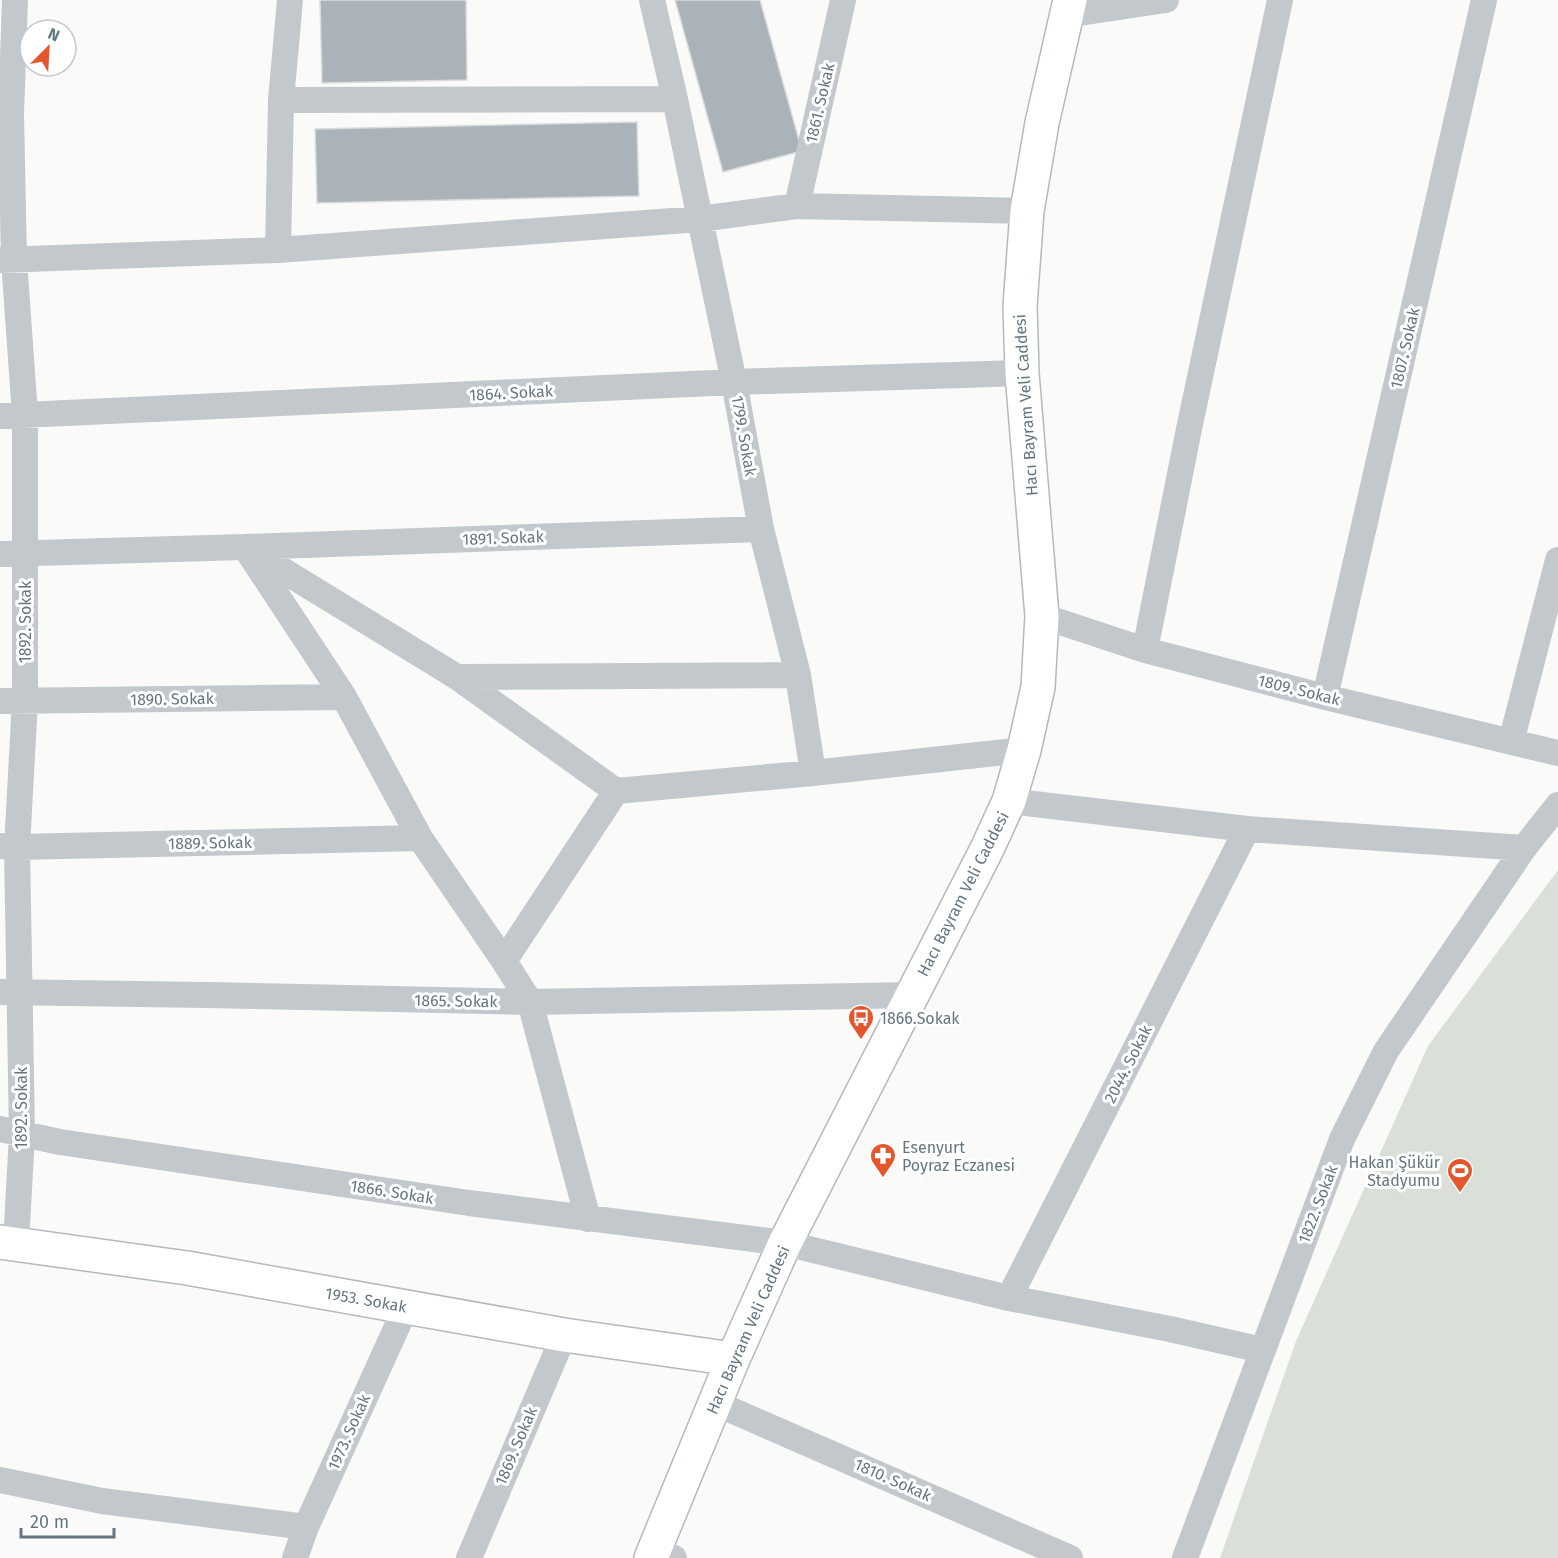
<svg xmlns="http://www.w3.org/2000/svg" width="1558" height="1558" font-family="'Fira Sans',sans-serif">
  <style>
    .green { fill: #dadfd7 }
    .building { fill: #aab3b9; stroke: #dcdcda; stroke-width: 1.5 }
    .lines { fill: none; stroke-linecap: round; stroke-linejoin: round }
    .secondary-casing { stroke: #b3babf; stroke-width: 36 }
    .street { stroke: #c3c8cc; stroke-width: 26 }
    .secondary { stroke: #fff; stroke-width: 33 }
    .labels { text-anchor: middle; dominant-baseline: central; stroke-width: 6; stroke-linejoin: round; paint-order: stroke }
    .street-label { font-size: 16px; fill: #657683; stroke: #fff }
    .poi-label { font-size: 16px; fill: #657683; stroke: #fff; text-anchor: start }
  </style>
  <rect width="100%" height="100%" fill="#fafaf8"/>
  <!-- green -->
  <path class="green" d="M1558,870V1558H1220L1296,1341L1428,1046Z"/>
  <!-- building -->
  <path class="building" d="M320,0H466L467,80L322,83Z
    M675,0H760L802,151L723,172Z
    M637,122L639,196L317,203L315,129Z"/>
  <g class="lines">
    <defs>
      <path id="secondary" d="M0,1242L187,1268L564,1335L733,1359
        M651,1558L733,1359L785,1243L987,849L1009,801L1024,750L1038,687L1042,616L1022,373L1020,306L1027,211L1042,123L1070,0"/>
    </defs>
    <!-- secondary casing -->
    <use href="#secondary" class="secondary-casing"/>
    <!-- street -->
    <path class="street" d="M15,0L11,114L14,260L25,415V701L17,847L22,1134L16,1244
      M1066,15L1166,0
      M675,99L734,382L761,529L798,675L813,773
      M281,100L675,99L652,0
      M797,206L843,0
      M278,250L281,100L290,0
      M0,260L278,250L700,219L797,206L1027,211
      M0,416L734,382L1022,373
      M245,547L761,529
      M253,552L457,677L616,791
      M0,554L245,547L344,697L420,838L504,961L530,1002L588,1219
      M1042,616L1145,650L1325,697L1558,753
      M1145,650L1189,429L1280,0
      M457,677L798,675
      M1325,697L1484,0
      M0,701L344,697
      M1511,742L1558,560
      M1009,801L1247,829L1524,848
      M0,846L17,847L420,838
      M504,961L616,791L813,773L1024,750
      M0,992L207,995L530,1002L912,995
      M0,1129L60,1142L469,1203L785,1243L1009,1298L1170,1329L1262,1350
      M1009,1298L1247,829
      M715,1403L1070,1558
      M0,1480L102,1501L306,1527
      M655,1549L674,1558
      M295,1558L306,1527L406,1307
      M469,1558L564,1335
      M1185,1558L1342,1139L1386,1051L1524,848L1558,805"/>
    <!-- secondary -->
    <use href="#secondary" class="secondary"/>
  </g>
  <!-- icons -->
  <defs>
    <symbol id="bus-pin" viewBox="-11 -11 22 30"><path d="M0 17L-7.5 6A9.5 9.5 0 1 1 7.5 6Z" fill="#e4572e" stroke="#fff"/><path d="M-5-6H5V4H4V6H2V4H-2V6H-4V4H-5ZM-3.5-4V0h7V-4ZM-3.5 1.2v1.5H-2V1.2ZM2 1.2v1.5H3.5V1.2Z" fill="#fff"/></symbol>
    <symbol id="pharmacy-pin" viewBox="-11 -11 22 30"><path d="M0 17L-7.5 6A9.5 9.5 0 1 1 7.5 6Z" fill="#e4572e" stroke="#fff"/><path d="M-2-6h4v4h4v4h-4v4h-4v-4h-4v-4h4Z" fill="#fff"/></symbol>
    <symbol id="stadium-pin" viewBox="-11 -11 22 30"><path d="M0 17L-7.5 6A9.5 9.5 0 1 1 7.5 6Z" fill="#e4572e" stroke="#fff"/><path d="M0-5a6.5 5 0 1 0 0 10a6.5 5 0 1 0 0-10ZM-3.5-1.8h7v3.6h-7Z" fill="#fff"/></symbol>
  </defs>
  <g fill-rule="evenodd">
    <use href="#bus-pin" x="846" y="1003" width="30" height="40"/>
    <use href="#pharmacy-pin" x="868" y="1141" width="30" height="40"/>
    <use href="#stadium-pin" x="1445" y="1156" width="30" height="40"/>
  </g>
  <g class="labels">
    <!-- street labels -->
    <g class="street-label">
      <text transform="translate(820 103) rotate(-77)">1861. Sokak</text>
      <text transform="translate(1405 348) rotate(-77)">1807. Sokak</text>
      <text transform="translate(511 393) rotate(-3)">1864. Sokak</text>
      <text transform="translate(1026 405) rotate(-94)">Hacı Bayram Veli Caddesi</text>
      <text transform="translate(744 436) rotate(80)">1799. Sokak</text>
      <text transform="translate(503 538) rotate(-2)">1891. Sokak</text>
      <text transform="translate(25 622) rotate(-90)">1892. Sokak</text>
      <text transform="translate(1299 690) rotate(14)">1809. Sokak</text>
      <text transform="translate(172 699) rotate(-1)">1890. Sokak</text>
      <text transform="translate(210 843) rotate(-1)">1889. Sokak</text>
      <text transform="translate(963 894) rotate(-63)">Hacı Bayram Veli Caddesi</text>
      <text transform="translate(456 1001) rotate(1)">1865. Sokak</text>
      <text transform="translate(1128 1064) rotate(-63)">2044. Sokak</text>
      <text transform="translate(21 1108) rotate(-90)">1892. Sokak</text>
      <text transform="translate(392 1192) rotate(9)">1866. Sokak</text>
      <text transform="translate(1318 1204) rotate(-69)">1822. Sokak</text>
      <text transform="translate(366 1300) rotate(10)">1953. Sokak</text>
      <text transform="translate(748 1330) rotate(-66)">Hacı Bayram Veli Caddesi</text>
      <text transform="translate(349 1432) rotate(-66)">1973. Sokak</text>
      <text transform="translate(516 1446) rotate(-67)">1869. Sokak</text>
      <text transform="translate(893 1480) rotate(24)">1810. Sokak</text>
    </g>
    <!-- poi labels -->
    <g class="poi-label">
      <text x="880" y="1018">1866.Sokak</text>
      <text x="902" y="1147">Esenyurt<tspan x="902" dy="18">Poyraz Eczanesi</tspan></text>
      <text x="1440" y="1162" text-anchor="end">Hakan Şükür<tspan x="1440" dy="18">Stadyumu</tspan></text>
    </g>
  </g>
  <!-- north arrow -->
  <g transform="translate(48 48) rotate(24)"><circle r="28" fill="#ffffff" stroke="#c1c8cd" stroke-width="1.5"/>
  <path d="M0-4.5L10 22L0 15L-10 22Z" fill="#e4572e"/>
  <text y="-9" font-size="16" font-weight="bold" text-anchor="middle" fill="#657683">N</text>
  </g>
  <!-- scale -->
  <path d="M21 1528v9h93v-9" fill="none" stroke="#657683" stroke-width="3"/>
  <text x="30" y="1528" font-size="18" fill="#657683" stroke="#ffffff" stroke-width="4.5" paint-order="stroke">20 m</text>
</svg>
